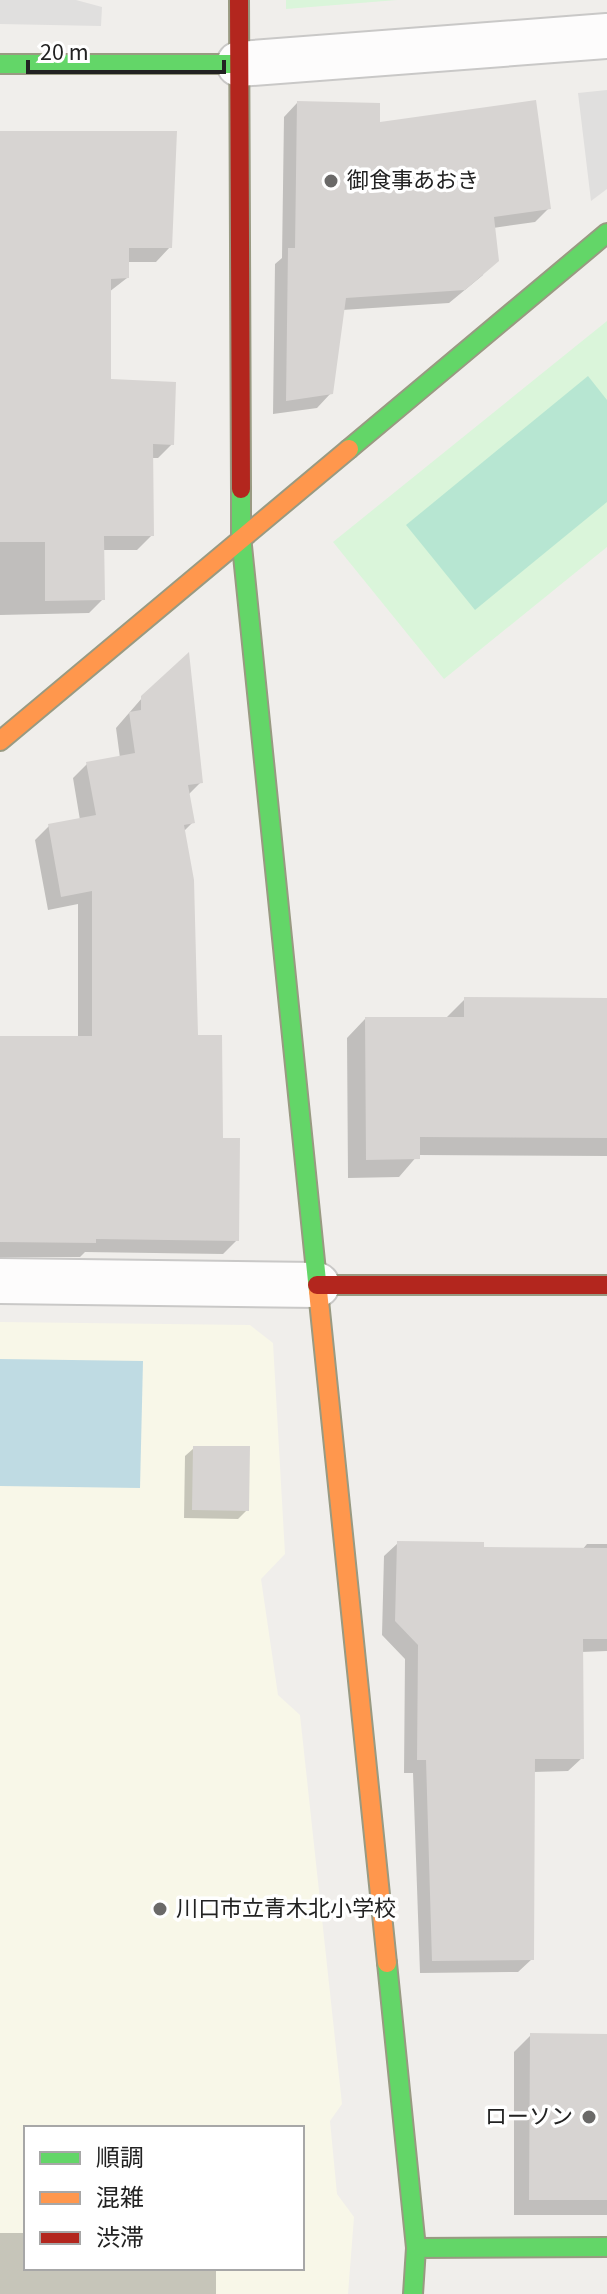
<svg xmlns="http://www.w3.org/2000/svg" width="607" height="2294" font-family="'Source Sans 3','Noto Sans JP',sans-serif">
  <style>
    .education { fill: #f8f7e8; fill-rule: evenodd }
    .park { fill: #daf5da }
    .pitch { fill: #b7e6d2 }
    .parking { fill: #e0dfde }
    .water { fill: #bfdbe3 }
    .shadow { fill: #0003 }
    .building { fill: #d7d4d2 }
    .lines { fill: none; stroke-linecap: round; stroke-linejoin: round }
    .street-casing { stroke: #c9c8c7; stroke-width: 48 }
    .fast-casing { stroke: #999a82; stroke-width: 22 }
    .slow-casing { stroke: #999a82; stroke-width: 22 }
    .jam-casing { stroke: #999a82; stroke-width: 22 }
    .street { stroke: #fdfcfc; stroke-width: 44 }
    .fast { stroke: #63d668; stroke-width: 18 }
    .slow { stroke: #ff974d; stroke-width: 18 }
    .jam { stroke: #b3261e; stroke-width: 18 }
    .poi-dot { fill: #6a6968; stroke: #fff; stroke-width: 3 }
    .labels { text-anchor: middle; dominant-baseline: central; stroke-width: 7; stroke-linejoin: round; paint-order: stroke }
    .poi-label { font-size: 22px; fill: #222; stroke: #fff; text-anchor: start }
  </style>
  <rect width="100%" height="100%" fill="#f0eeeb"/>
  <!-- education -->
  <path class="education" d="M0,1322L250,1325L273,1343L285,1554L261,1579L278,1695L300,1715L342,2104L330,2121L337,2194L354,2217L348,2294H0ZM26,2128H302V2268H26Z"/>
  <!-- park -->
  <path class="park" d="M286,0H397L286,9Z
    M607,321V547L444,679L333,542Z"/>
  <!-- pitch -->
  <path class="pitch" d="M588,376L607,400V502L475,610L406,525Z"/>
  <!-- parking -->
  <path class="parking" d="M0,0H76L102,7L101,26L0,24Z
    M607,90V189L591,201L578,93Z"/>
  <!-- water -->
  <path class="water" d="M0,1359L143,1361L140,1488L0,1486Z"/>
  <!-- shadow -->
  <path class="shadow" d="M297,103L378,124L549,208L535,222L493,228L483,275L449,303L342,310L331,393L317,408L273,414L275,264L282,258L284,117Z
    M0,132L170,247L156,262H127V278L109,292V381L172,444L158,458H151L152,535L137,550H102L103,599L89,613L0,615Z
    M142,698L201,782L188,795L193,822L184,831L196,1037L221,1140L237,1240L223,1254L85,1252L80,1257H0V1038H78V904L48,910L35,840L49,826L80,820L73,778L87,764L120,758L116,728Z
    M465,999L607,1000V1156L418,1155L399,1177L348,1178L347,1038L365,1019H445Z
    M194,1448L247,1510L238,1519L184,1518L185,1456Z
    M398,1543L482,1549L582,1550L587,1544H607V1651L581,1652L582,1758L568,1771L533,1772L532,1959L518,1972L420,1973L413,1773H404L405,1659L382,1635L384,1556Z
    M531,2035L607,2036V2215H514V2052Z
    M0,2233H26V2268H216V2294H0Z"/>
  <!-- building -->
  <path class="building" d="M536,100L551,209L494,217L499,261L465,290L346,298L333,394L286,401L288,248H295L297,101L380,103V122Z
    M0,131H177L172,248H129V278L111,279V379L176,382L174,445L153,444L154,536H104L105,600L45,601V542H0Z
    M189,652L203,783L188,785L195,823L184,825L194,880L198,1035H222L223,1138H240L239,1241L96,1239V1243L0,1242V1036H92V891L61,897L48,824L96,815L86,762L135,753L129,712L141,710V696Z
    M464,997L607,998V1138L420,1137V1159L366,1160L365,1017H464Z
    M193,1446H250L249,1511L192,1510Z
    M397,1541L484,1542V1547L607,1548V1639H583L584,1759H535L534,1960L432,1961L426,1760H417L418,1645L395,1621Z
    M530,2033L607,2034V2200H529Z"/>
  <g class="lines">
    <defs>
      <path id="street" d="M239,64L607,36
        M0,1281L317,1285"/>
      <path id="fast" d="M0,64H239
        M349,449L607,233
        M241,489V536L318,1291
        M387,1963L416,2248L413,2294
        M416,2248L607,2247"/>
      <path id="slow" d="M0,741L349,449
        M318,1291L387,1963"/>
      <path id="jam" d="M239,0L241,489
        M317,1285H607"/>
    </defs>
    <!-- street casing -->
    <use href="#street" class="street-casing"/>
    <!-- fast casing -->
    <use href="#fast" class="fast-casing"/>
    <!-- slow casing -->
    <use href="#slow" class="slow-casing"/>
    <!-- jam casing -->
    <use href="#jam" class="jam-casing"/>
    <!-- street -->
    <use href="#street" class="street"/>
    <!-- fast -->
    <use href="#fast" class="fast"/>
    <!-- slow -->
    <use href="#slow" class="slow"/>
    <!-- jam -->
    <use href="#jam" class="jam"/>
  </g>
  <!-- markers -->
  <g class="poi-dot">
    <circle cx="331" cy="181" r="8"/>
    <circle cx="160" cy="1909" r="8"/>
    <circle cx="589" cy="2117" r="8"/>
  </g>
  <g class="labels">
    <!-- poi labels -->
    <g class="poi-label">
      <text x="347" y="181">御食事あおき</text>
      <text x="176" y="1909">川口市立青木北小学校</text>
      <text x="573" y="2117" text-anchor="end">ローソン</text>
    </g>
  </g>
  <!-- legend -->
  <rect x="24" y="2126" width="280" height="144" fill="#ffffff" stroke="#a7a7a7" stroke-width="2"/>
  <rect x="40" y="2152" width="40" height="12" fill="#63d668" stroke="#a7a7a7" stroke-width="2"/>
  <text x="96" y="2166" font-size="24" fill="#222222">順調</text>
  <rect x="40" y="2192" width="40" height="12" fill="#ff974d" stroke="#a7a7a7" stroke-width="2"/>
  <text x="96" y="2206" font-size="24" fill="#222222">混雑</text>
  <rect x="40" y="2232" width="40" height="12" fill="#b3261e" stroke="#a7a7a7" stroke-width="2"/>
  <text x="96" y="2246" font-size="24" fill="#222222">渋滞</text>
  <!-- scale -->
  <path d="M28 60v12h196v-12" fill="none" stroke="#222222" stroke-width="4"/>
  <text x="40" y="60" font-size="24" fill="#222222" stroke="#ffffff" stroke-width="6" paint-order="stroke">20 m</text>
</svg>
